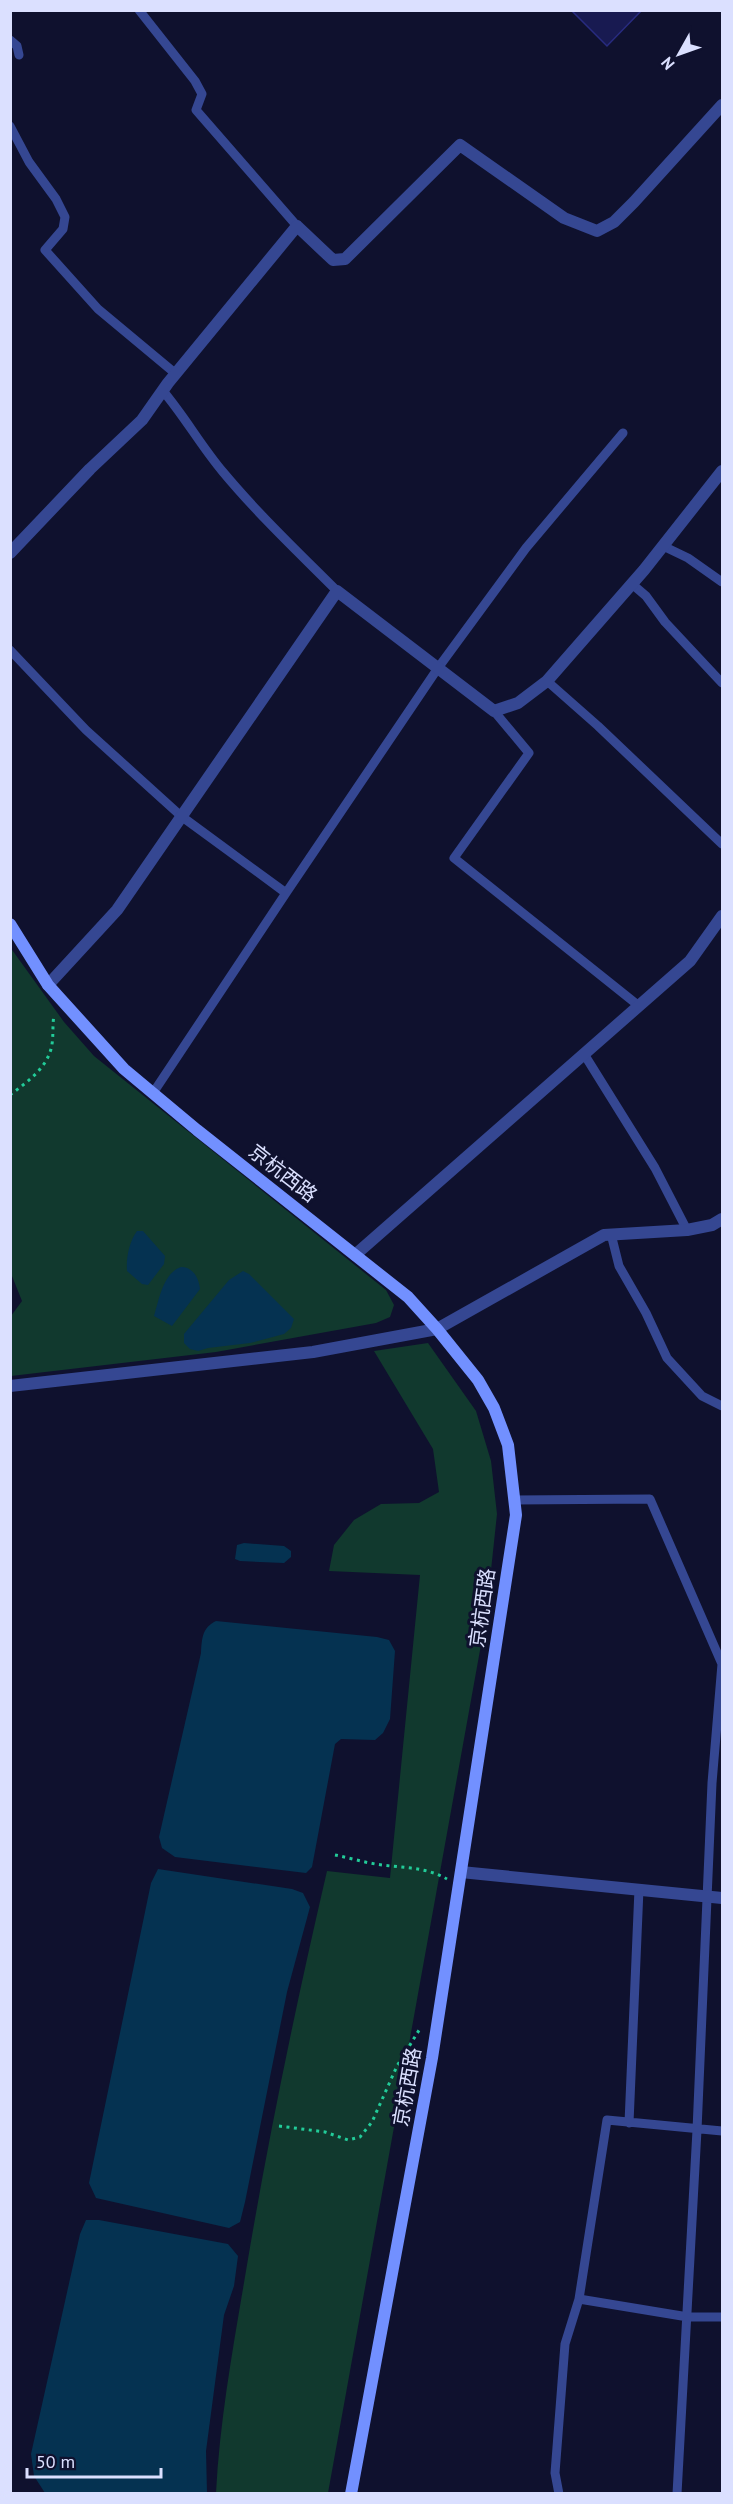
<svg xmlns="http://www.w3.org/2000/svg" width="733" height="2504" font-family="'PT Sans','Noto Sans SC',sans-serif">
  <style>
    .green { fill: #11392e }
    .water { fill: #053251 }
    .building { fill: #181a51; stroke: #282b80; stroke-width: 1.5 }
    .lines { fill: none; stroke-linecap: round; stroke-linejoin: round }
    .path { stroke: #2c9; stroke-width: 3; stroke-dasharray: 3 4.5; stroke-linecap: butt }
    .lane { stroke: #354792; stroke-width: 9 }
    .street { stroke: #354792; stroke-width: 12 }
    .secondary { stroke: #7290ff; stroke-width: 12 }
    .labels { text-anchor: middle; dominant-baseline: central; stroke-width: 6; stroke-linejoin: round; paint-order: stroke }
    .street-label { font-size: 20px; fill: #dbe0ff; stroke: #0f112e }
  </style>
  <rect width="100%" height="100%" fill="#0f112e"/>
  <!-- green -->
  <path class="green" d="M10,947L64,1022L94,1056L386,1290L394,1305L390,1317L376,1323L216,1352L11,1376V1316L22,1301L10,1271Z
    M428,1343L476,1411L491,1461L497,1514L486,1617L328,2493H216C220,2415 235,2337 248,2259C270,2129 297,2000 327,1871L390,1878L420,1575L329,1571L334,1545L354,1520L381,1504L419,1503L439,1492L433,1449L374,1351Z"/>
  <!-- water -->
  <path class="water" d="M137,1231H143L165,1256L164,1264L148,1285L142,1284L127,1271C126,1258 129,1242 137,1231Z
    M181,1267C193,1267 199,1278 200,1289L172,1326L154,1316C159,1300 163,1273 181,1267Z
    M243,1271L249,1274L294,1319L291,1328L284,1334L250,1343L208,1348L198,1351L190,1349L184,1343V1334L229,1280Z
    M244,1543L284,1546L291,1551V1557L284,1563L240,1561L235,1559L237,1545Z
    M216,1621L377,1637L389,1640L395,1651L390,1719L383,1733L375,1740L341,1739L335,1744L312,1867L306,1873L175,1857L162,1848L159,1837L201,1653C202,1638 202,1628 216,1621Z
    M158,1869L292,1889L303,1893L310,1907L287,1992L245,2202L240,2222L229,2228L96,2198L89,2183L151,1883Z
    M86,2220H99L228,2244L238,2256L234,2286L224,2315L206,2451L207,2493H45L34,2476L31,2454L80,2234Z"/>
  <!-- building -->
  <path class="building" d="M571,10H642L607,46Z"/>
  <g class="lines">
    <!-- path -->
    <path class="path" d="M10,1095C27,1082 45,1070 51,1049C54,1038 52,1026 54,1015
      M335,1855C350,1858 366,1863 382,1865C404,1868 426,1867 447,1879
      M279,2126L325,2132L348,2140L360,2137L372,2122L397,2066L421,2027"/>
    <!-- lane -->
    <path class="lane" d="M139,10L195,81L202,94L196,110L297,226
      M10,40L17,46L19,55
      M10,126L29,162L56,199L65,217L63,229L45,250L98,309L176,374
      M163,391C185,417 201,446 223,472C258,514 298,552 337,591
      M663,546L688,558L722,582
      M632,584L646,596L665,622L722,683
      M10,650L86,730L181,816L286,893L153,1093
      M547,681L598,726L722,844
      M494,711L529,753L454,858L639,1006
      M286,893L438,668L526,548L623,433
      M584,1054L655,1168L687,1230
      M611,1234L619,1266L646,1313L667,1358L702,1396L722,1406
      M514,1500L650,1499L722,1664L712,1783L697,2130L677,2494
      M629,2123L639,1889
      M722,2131L607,2120L579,2299L688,2317H722
      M559,2494L555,2473L565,2344L579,2299"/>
    <!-- street -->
    <path class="street" d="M10,553L90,469L142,420L168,383L297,226L333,260L345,259L460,145L564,218L597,231L614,222L634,202L722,105
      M48,985L117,910L337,591L494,711L518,703L547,681L644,570L722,471
      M355,1255L690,961L722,916
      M10,1386L313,1352L437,1329L604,1235L687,1230L712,1225L722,1219
      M461,1872L722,1898"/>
    <!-- secondary -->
    <path class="secondary" d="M10,924L48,985L124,1069L197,1130L408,1297L437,1329L478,1380L494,1408L508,1445L516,1515L432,2058L351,2494"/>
  </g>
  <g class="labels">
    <!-- street labels -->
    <g class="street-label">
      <text transform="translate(283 1173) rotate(38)">京杭西路</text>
      <text transform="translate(482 1608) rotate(-82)">京杭西路</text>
      <text transform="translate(407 2087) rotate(-80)">京杭西路</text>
    </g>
  </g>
  <!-- border -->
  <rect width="733" height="2504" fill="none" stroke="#dbe0ff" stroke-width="24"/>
  <!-- north arrow -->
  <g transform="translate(679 54) rotate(230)" stroke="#0f112e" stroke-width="4.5" paint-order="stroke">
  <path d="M0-4.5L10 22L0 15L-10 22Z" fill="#dbe0ff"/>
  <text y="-9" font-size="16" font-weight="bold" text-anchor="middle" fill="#dbe0ff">N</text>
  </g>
  <!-- scale -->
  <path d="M27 2468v9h134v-9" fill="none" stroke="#dbe0ff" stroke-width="3"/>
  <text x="36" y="2468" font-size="18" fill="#dbe0ff" stroke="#0f112e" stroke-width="4.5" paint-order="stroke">50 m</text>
</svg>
